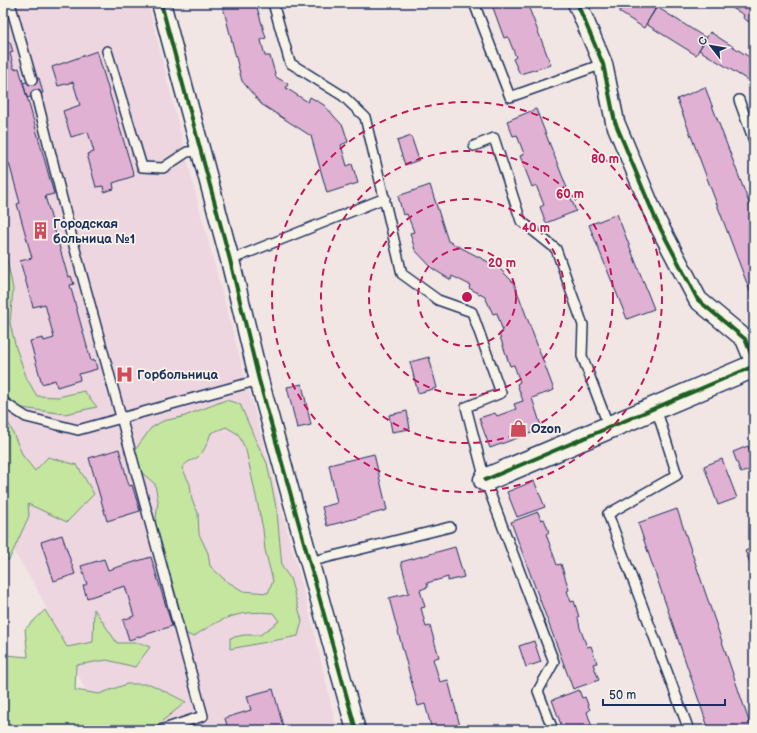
<svg xmlns="http://www.w3.org/2000/svg" width="757" height="733" font-family="'Balsamiq Sans',sans-serif">
  <style>
    .built { fill: #edd6df }
    .green { fill: #c5e69f; stroke: #708a7e; fill-rule: evenodd }
    .building { fill: #e0b1d2; stroke: #1b2f5e }
    .lines { fill: none; stroke-linecap: round; stroke-linejoin: round }
    .lane-casing { stroke: #1b2f5e; stroke-width: 12 }
    .street-casing { stroke: #1b2f5e; stroke-width: 21 }
    .secondary-casing { stroke: #1b2f5e; stroke-width: 25 }
    .lane { stroke: #f7f3e8; stroke-width: 9 }
    .street { stroke: #f7f3e8; stroke-width: 18 }
    .secondary { stroke: #f7f3e8; stroke-width: 22 }
    .cycleway-casing { stroke: #f7f3e8; stroke-width: 6 }
    .cycleway { stroke: #1b5e20; stroke-width: 4 }
    .ring { fill: none; stroke: #c2185b; stroke-width: 2; stroke-dasharray: 7 5 }
    .labels { text-anchor: middle; dominant-baseline: central; stroke-width: 3.5; stroke-linejoin: round; paint-order: stroke }
    .poi-label { font-size: 13px; font-weight: bold; fill: #1b2f5e; stroke: #f7f3e8; text-anchor: start }
    .centre { fill: #c2185b; stroke: #f7f3e8; stroke-width: 2 }
    .ring-label { font-size: 12px; text-anchor: middle; font-weight: bold; fill: #c2185b; stroke: #f7f3e8; stroke-width: 3.5; stroke-linejoin: round; paint-order: stroke }
  </style>
  <rect width="100%" height="100%" fill="#f2e6e4"/>
  <filter id="ink" filterUnits="userSpaceOnUse"><feTurbulence type="fractalNoise" baseFrequency=".025" numOctaves="2"/><feDisplacementMap in="SourceGraphic" scale="8" xChannelSelector="R" yChannelSelector="G"/><feConvolveMatrix kernelMatrix="1 2 1 2 8 2 1 2 1" color-interpolation-filters="sRGB"/></filter>
  <g filter="url(#ink)">
    <!-- built -->
    <path class="built" d="M3,3H148L201,215L312,622L337,730H105L36,587L3,535Z"/>
    <!-- green -->
    <path class="green" d="M3,239L13,289L10,323L16,348L27,379L37,396L58,397L84,391L97,407L65,414L22,408L3,394Z
      M226,400L240,404L256,441L267,463L277,512L282,567L290,578L302,621L298,636L230,649V638L244,635H260L279,621L273,613C238,610 221,618 193,637L179,630L180,610L163,548L155,528L158,501L155,484L142,473L133,453L151,428L163,421L182,417ZM226,427L238,434L246,450L263,529L265,550L273,581L268,593L243,591L225,580L210,566L208,553L199,534L198,513L192,500L190,484L182,468C189,459 191,462 198,457C205,451 208,441 211,433Z
      M3,420L9,424L23,456L35,471L48,457L77,465L94,494L67,522L28,504L29,516L9,560L3,559Z
      M94,609L117,643H140L150,647L135,667L107,660L76,665L75,690L99,694L127,684H150L186,702L151,730H3V668L6,655L28,657L25,629L45,610L67,647L93,642Z"/>
    <!-- building -->
    <path class="building" d="M222,3L256,4L266,38L261,40L265,56H270L276,77L288,84L286,88L308,102L310,97L324,105L343,126L348,142L341,145L347,166L352,164L358,183L327,193L311,136L261,104L242,81Z
      M495,3H527L551,65L520,74L513,59L516,57L508,37L504,38L492,5Z
      M625,3H645L655,9L644,28L619,12Z
      M724,3H754V25L743,18L744,15Z
      M657,7L706,38L696,55L646,24Z
      M3,27L7,43L10,42L13,52L10,53L14,69L19,68L54,194L45,196L68,277L71,276L74,284L70,285L91,361L95,360L97,369L79,374L80,380L57,387L55,380L42,384L30,341L43,338L44,341L54,338L45,304L33,307L20,261L32,258L17,204L20,203L9,163L3,165Z
      M710,32L754,60V84L699,50Z
      M97,51L134,176L113,183L114,189L104,192L103,186L96,187L87,154L94,152L88,132L71,137L63,111L80,105L73,82L58,86L52,67Z
      M39,78L43,93L27,98L23,83Z
      M705,87L754,216V302L677,99Z
      M536,109L576,211L546,223L540,207L544,205L536,185L532,187L520,156L524,154L517,135L513,136L507,121Z
      M411,136L419,160L405,165L397,141Z
      M430,185L448,241L498,267L514,283L554,390L532,398L542,429L490,448L479,418L495,413L497,416L516,409L514,404L523,401L517,384L520,382L514,365L510,366L499,334L503,332L497,313L493,314L485,297L469,288L470,285L452,276L451,280L433,269L415,250L410,233L414,232L407,214L403,215L398,196Z
      M617,214L654,309L627,319L589,225Z
      M429,357L437,388L418,393L410,362Z
      M302,384L311,425L297,428L287,387Z
      M407,411L410,429L392,432L389,415Z
      M748,446L754,461V468L741,473L733,452Z
      M119,449L129,486L132,485L140,511L107,521L89,458Z
      M374,454L387,510L327,526L322,507L337,503L329,465Z
      M722,459L737,498L718,505L704,466Z
      M534,481L545,507L517,517L507,492Z
      M677,509L752,730H709L638,523Z
      M538,512L541,520L544,519L549,532L546,534L557,565L561,564L569,590L567,591L571,602L574,601L579,617L578,618L580,628L587,647L591,646L597,663L593,664L599,680L573,689L511,522Z
      M62,535L75,574L54,581L41,542Z
      M455,547L464,577L448,581V577L427,583L428,587L420,590L425,607L421,608L426,627L430,626L439,657L433,659L440,682L448,680L461,730H432L425,704L418,706L389,598L409,593L401,562Z
      M754,547V572L745,551Z
      M151,557L172,626L129,640L123,620L134,616L125,586L87,598L83,586L87,584L81,566L104,559L108,570Z
      M534,641L541,662L526,667L519,646Z
      M273,689L284,730H228L225,718L251,710L247,696Z
      M579,690L582,698L585,697L590,710L587,712L593,730H563L552,700Z"/>
    <g class="lines">
      <defs>
        <path id="lane" d="M10,3L32,80
          M273,3L290,63L343,96L365,117L402,274L438,300L472,312L501,393L466,407L485,480L554,662L538,691L553,730
          M474,3L510,97L603,64
          M107,51L142,167L163,168L187,152L200,151
          M36,95L73,242L203,716L161,730
          M739,100L754,141
          M474,146L494,138L521,221L556,249L583,325L582,356L609,427
          M230,260L385,198
          M3,402L26,417L78,430L259,380
          M656,408L677,475L608,514L689,730
          M309,562L450,527"/>
        <path id="street" d="M161,3L230,260L259,380L356,730
          M577,3L603,64L615,122L656,220L698,300L745,339L754,361"/>
        <path id="secondary" d="M485,480L754,366"/>
      </defs>
      <!-- lane casing -->
      <use href="#lane" class="lane-casing"/>
      <!-- street casing -->
      <use href="#street" class="street-casing"/>
      <!-- secondary casing -->
      <use href="#secondary" class="secondary-casing"/>
      <!-- lane -->
      <use href="#lane" class="lane"/>
      <!-- street -->
      <use href="#street" class="street"/>
      <!-- secondary -->
      <use href="#secondary" class="secondary"/>
      <defs>
        <path id="cycleway" d="M161,3L230,260L259,380L356,730
          M577,3L603,64L615,122L656,220L698,300L745,339L754,361
          M485,480L754,366"/>
      </defs>
      <!-- cycleway casing -->
      <use href="#cycleway" class="cycleway-casing"/>
      <!-- cycleway -->
      <use href="#cycleway" class="cycleway"/>
    </g>
  </g>
  <!-- distance rings -->
  <g class="ring">
    <circle cx="467" cy="297" r="49"/>
    <circle cx="467" cy="297" r="98"/>
    <circle cx="467" cy="297" r="146"/>
    <circle cx="467" cy="297" r="195"/>
  </g>
  <!-- icons -->
  <defs>
    <symbol id="building-bare" viewBox="-9 -9 18 18"><path d="M-4-6H4V6H1V3H-1V6H-4ZM-2.5-4.3h1.7v1.8h-1.7ZM.8-4.3h1.7v1.8H.8ZM-2.5-1h1.7V.8h-1.7ZM.8-1h1.7V.8H.8Z" fill="#d1495b" stroke="#f7f3e8" stroke-width="2.5" paint-order="stroke"/></symbol>
    <symbol id="hospital-bare" viewBox="-9 -9 18 18"><path d="M-5-5h3v3.5h4V-5h3V5h-3V1.5h-4V5h-3Z" fill="#d1495b" stroke="#f7f3e8" stroke-width="2.5" paint-order="stroke"/></symbol>
    <symbol id="shop-bare" viewBox="-9 -9 18 18"><path d="M-5-2.5h2.3a2.7 3.5 0 0 1 5.4 0H5L5.5 6h-11ZM-1.5-2.5h3a1.5 2.3 0 0 0-3 0Z" fill="#d1495b" stroke="#f7f3e8" stroke-width="2.5" paint-order="stroke"/></symbol>
  </defs>
  <g fill-rule="evenodd">
    <use href="#building-bare" x="28" y="218" width="25" height="25"/>
    <use href="#hospital-bare" x="112" y="362" width="25" height="25"/>
    <use href="#shop-bare" x="506" y="416" width="25" height="25"/>
  </g>
  <g class="labels">
    <!-- poi labels -->
    <g class="poi-label">
      <text x="53" y="224">Городская<tspan x="53" dy="15">больница №1</tspan></text>
      <text x="137" y="375">Горбольница</text>
      <text x="531" y="429">Ozon</text>
    </g>
  </g>
  <circle cx="467" cy="297" r="6" class="centre"/>
  <g class="ring-label">
    <text x="605" y="163">80 m</text>
    <text x="570" y="198">60 m</text>
    <text x="536" y="232">40 m</text>
    <text x="502" y="267">20 m</text>
  </g>
  <!-- margin -->
  <rect width="757" height="733" fill="none" stroke="#f7f3e8" stroke-width="16"/>
  <rect x="8" y="8" width="741" height="717" fill="none" stroke="#1b2f5e" stroke-width="1.5" filter="url(#ink)"/>
  <!-- north arrow -->
  <g transform="translate(711 46) rotate(301)" stroke="#f7f3e8" stroke-width="3" paint-order="stroke">
  <path d="M0-3L7 15L0 10L-7 15Z" fill="#1b2f5e"/>
  <text y="-6" font-size="11" font-weight="bold" text-anchor="middle" fill="#1b2f5e">С</text>
  </g>
  <!-- scale -->
  <path d="M603 699v6h122v-6" fill="none" stroke="#1b2f5e" stroke-width="2"/>
  <text x="609" y="699" font-size="12" fill="#1b2f5e" stroke="#f7f3e8" stroke-width="3" paint-order="stroke">50 m</text>
</svg>
